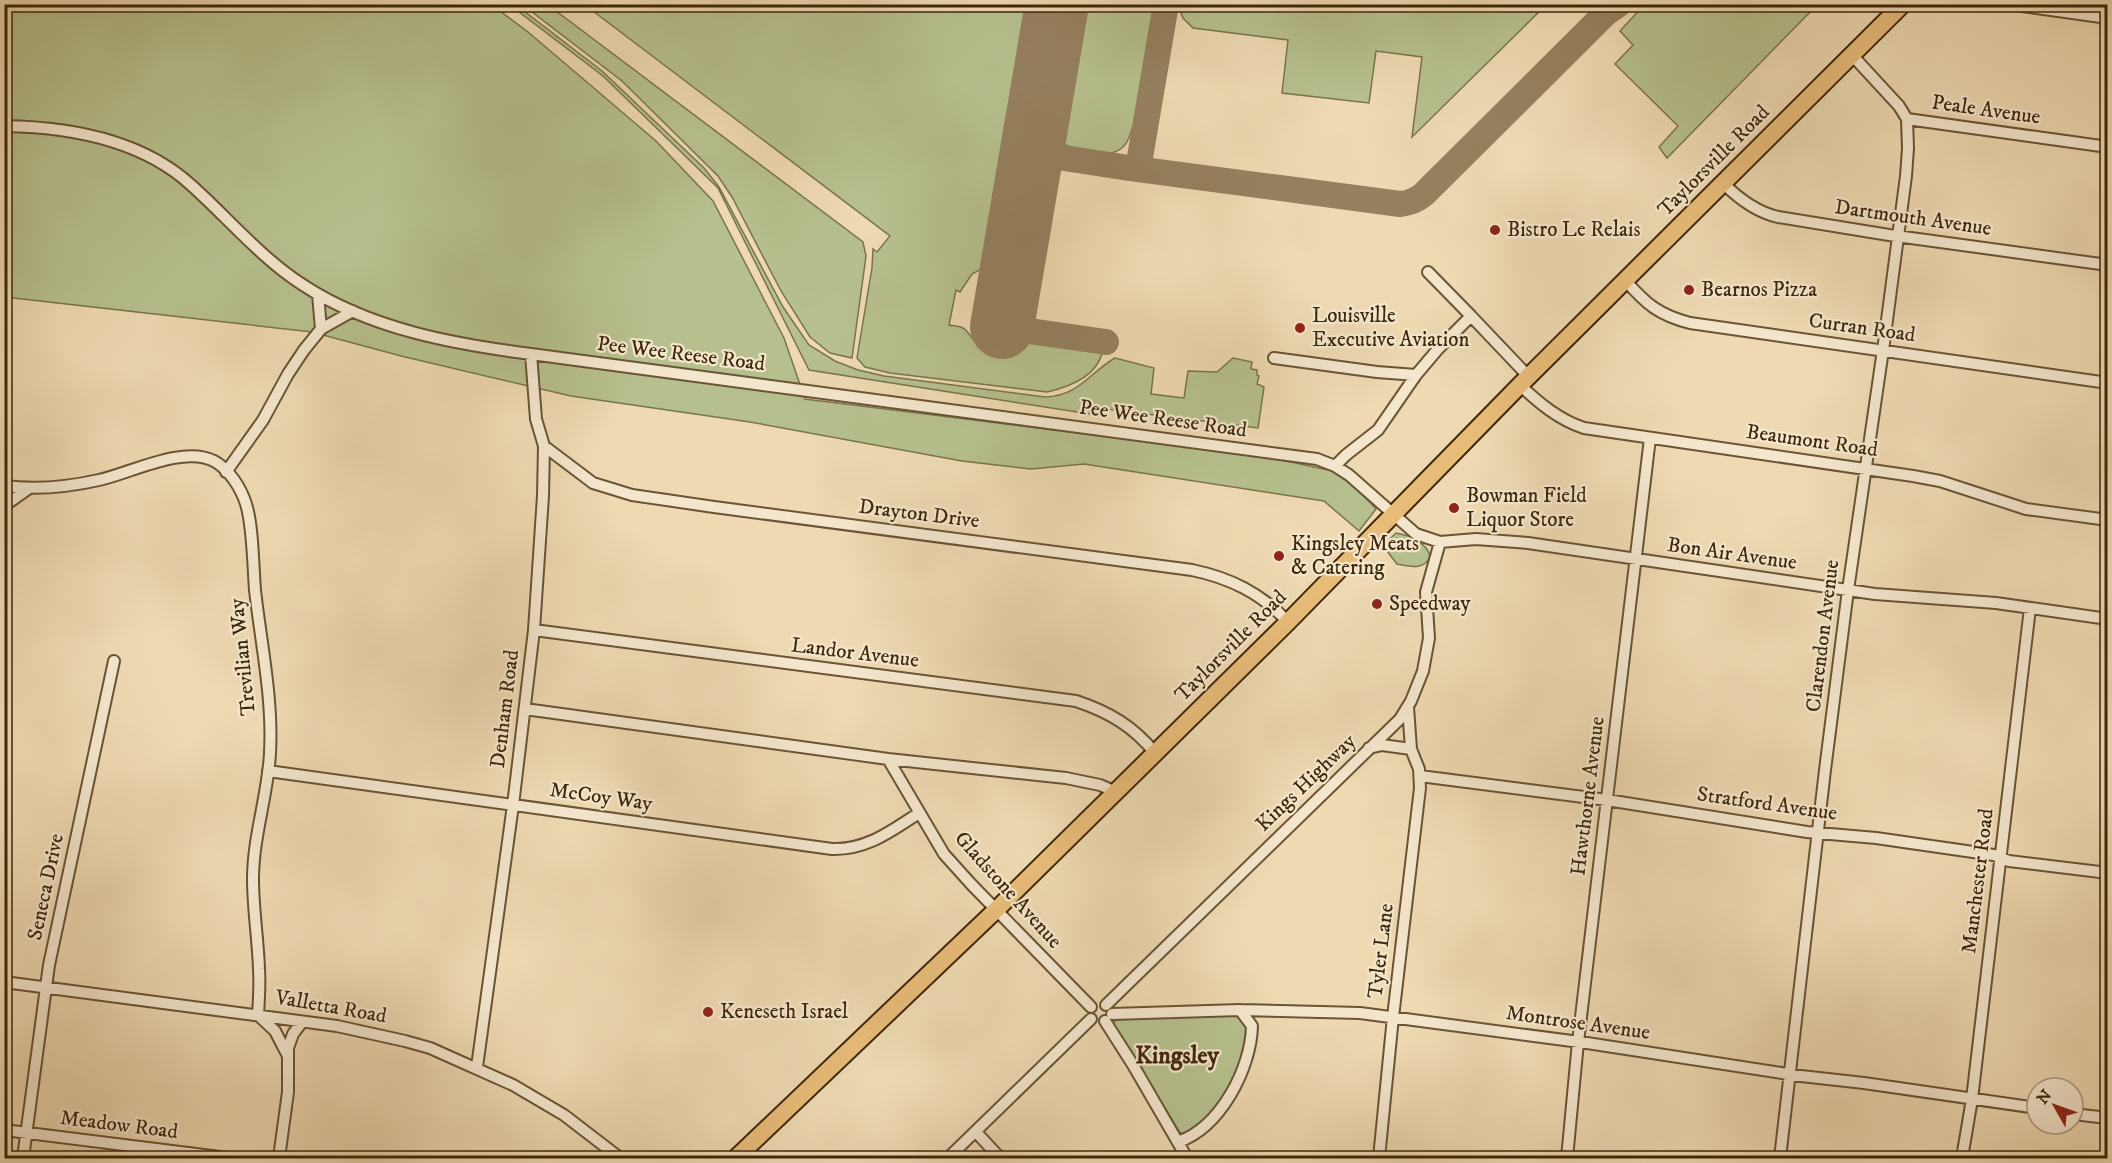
<svg xmlns="http://www.w3.org/2000/svg" width="2112" height="1163" font-family="'IM FELL DW Pica',serif">
  <style>
    .green { fill: #b6c08e; stroke: #7a744c; stroke-width: 1.5 }
    .lines { fill: none; stroke-linecap: round; stroke-linejoin: round }
    .taxiway { stroke: #96805e; stroke-width: 26 }
    .runway { stroke: #96805e; stroke-width: 64 }
    .minor-casing { stroke: #6a5433; stroke-width: 14 }
    .primary-casing { stroke: #3e2709; stroke-width: 20 }
    .minor { stroke: #f4e6cd; stroke-width: 10 }
    .primary { stroke: #e7bc79; stroke-width: 16 }
    .poi-dot { fill: #8f2418; stroke: #f4e6cd; stroke-width: 2 }
    .labels { text-anchor: middle; dominant-baseline: central; stroke-width: 4.5; stroke-linejoin: round; paint-order: stroke }
    .street-label { font-size: 21px; fill: #3e2709; stroke: #f4e6cd }
    .poi-label { font-size: 21px; fill: #3e2709; stroke: #f4e6cd; text-anchor: start }
    .quarter-label { font-size: 24px; font-weight: bold; fill: #3e2709; stroke: #f4e6cd }
  </style>
  <rect width="100%" height="100%" fill="#eed9b2"/>
  <filter id="stains"><feTurbulence type="fractalNoise" baseFrequency=".00333" numOctaves="4"/><feColorMatrix values="0 0 0 0 .2 0 0 0 0 .09 0 0 0 0 .02 0 0 0 .5 -.17"/></filter>
  <radialGradient id="worn" r=".72"><stop offset=".6" stop-color="#630" stop-opacity="0"/><stop offset="1" stop-color="#630" stop-opacity=".3"/></radialGradient>
  <!-- green -->
  <path class="green" d="M1645,4H1817V5L1667,158L1659,147L1678,126L1615,64L1633,45L1620,31Z
    M5,5H492L528,32L656,141L713,201L784,338L805,399L1263,456L1342,473L1376,509L1359,531L1324,501L1084,464L1031,469L962,461L750,422L571,396L401,356L312,332L5,297Z
    M510,5H516L602,71L704,168L719,187L783,307L809,345L835,361L858,370L884,376L1045,397C1079,396 1089,373 1115,358L1154,368L1151,394L1184,398L1188,371L1217,372L1233,358L1252,362L1251,369L1257,370V375L1259,376L1257,384L1264,387L1258,428L1098,408L1096,415L809,370L718,188L603,76Z
    M523,5H548L863,242L866,256L852,358L830,353L810,337L781,291L732,197L718,176L622,81Z
    M585,5H1037L994,262L972,274L960,292L956,290L949,325C953,326 960,326 963,328C967,330 970,336 973,339C991,354 1013,352 1031,340L1096,351L1102,354C1095,377 1069,387 1047,392L890,373L865,367L857,358L872,268L873,249L877,252L890,236Z
    M1071,5H1155C1150,31 1139,133 1123,147C1112,157 1097,154 1083,152C1062,148 1056,138 1052,118Z
    M1178,5V4L1546,5L1412,137L1422,57L1376,51L1369,103L1282,93L1288,40L1193,28L1183,18Z
    M1396,533C1409,535 1428,543 1430,557C1423,571 1410,566 1397,564L1383,546Z
    M1236,1015L1240,1018L1248,1031C1245,1044 1244,1061 1238,1073C1229,1091 1201,1135 1180,1133L1113,1024L1116,1020L1121,1019Z"/>
  <g class="lines">
    <!-- taxiway -->
    <path class="taxiway" d="M1032,153L1129,168L1400,204C1410,203 1417,200 1424,194L1605,14L1619,4
      M1138,169L1166,4
      M1002,327L1106,342"/>
    <!-- runway -->
    <path class="runway" d="M1002,327L1057,4"/>
    <defs>
      <path id="minor" d="M2008,4L2108,18
        M1907,119L2108,147
        M4,126C69,127 142,140 191,185C228,218 261,258 303,285C370,329 453,344 531,354L1317,459L1335,466L1349,475L1416,534L1440,542L1476,539L1528,543L1875,594L1996,603L2108,619
        M1723,183C1739,199 1756,212 1778,217L1889,235L2108,265
        M1626,281C1646,304 1659,315 1690,323L2108,383
        M318,294L321,329
        M1471,316L1529,377
        M1274,358L1377,372L1416,375
        M1520,385C1539,403 1559,420 1584,428L1913,476L1940,481L2026,509L2108,520
        M544,446L593,483L632,495L714,507L1192,570C1230,578 1261,593 1288,622
        M1335,466L1346,455L1378,430L1416,375L1438,349L1471,316L1428,272
        M226,472L263,420L288,374L304,350L321,329L353,311
        M4,486C36,490 68,487 99,480C131,473 183,445 214,461C229,469 241,488 246,504C253,526 253,565 255,590C261,644 273,698 270,753C268,795 253,836 253,879C253,909 258,939 259,969C260,984 259,1000 258,1015L275,1031L288,1056
        M4,506L28,489
        M534,630L1076,701C1109,712 1133,726 1155,753
        M525,709L888,759L1066,778L1100,785L1116,792
        M1369,748L1382,745L1411,749
        M888,759L944,854L971,884L1091,1007
        M268,771L832,849C867,850 891,831 919,813
        M1420,776L1607,800L1807,832L1876,838L1994,855L2009,861L2108,873
        M4,982L337,1026L405,1041L430,1048L513,1085L564,1115L620,1158
        M1106,1005L1400,719L1411,701L1423,671L1429,638L1426,592L1440,542
        M1112,1014L1240,1010L1360,1013L1587,1043L1801,1076L1864,1083L2037,1108
        M1105,1021L1133,1065L1187,1158
        M477,1067L513,805L534,630L543,496L544,446L536,419L531,354
        M2073,1114L2108,1118
        M4,1130L228,1158
        M976,1132L1000,1158
        M1178,1142C1221,1127 1251,1068 1252,1026L1240,1010
        M23,1158L49,965L114,661
        M279,1158L288,1092V1048L293,1034L302,1022
        M948,1158L1091,1019
        M1379,1158L1393,1017L1420,788L1419,769L1411,749L1408,707
        M1567,1158L1578,1042L1650,438
        M1780,1158L1825,770L1848,590L1884,343L1906,176L1908,148L1907,119L1899,106L1852,55
        M1962,1158L1972,1099L2030,608
        M2106,1158L2108,1141"/>
      <path id="primary" d="M736,1158L996,910L1288,622L1520,385L1903,4"/>
    </defs>
    <!-- minor casing -->
    <use href="#minor" class="minor-casing"/>
    <!-- primary casing -->
    <use href="#primary" class="primary-casing"/>
    <!-- minor -->
    <use href="#minor" class="minor"/>
    <!-- primary -->
    <use href="#primary" class="primary"/>
  </g>
  <!-- markers -->
  <g class="poi-dot">
    <circle cx="1495" cy="230" r="6"/>
    <circle cx="1689" cy="290" r="6"/>
    <circle cx="1300" cy="328" r="6"/>
    <circle cx="1454" cy="508" r="6"/>
    <circle cx="1279" cy="556" r="6"/>
    <circle cx="1377" cy="604" r="6"/>
    <circle cx="708" cy="1012" r="6"/>
  </g>
  <g class="labels">
    <!-- street labels -->
    <g class="street-label">
      <text transform="translate(1986 110) rotate(8)">Peale Avenue</text>
      <text transform="translate(1714 161) rotate(-45)">Taylorsville Road</text>
      <text transform="translate(1913 218) rotate(8)">Dartmouth Avenue</text>
      <text transform="translate(1862 328) rotate(8)">Curran Road</text>
      <text transform="translate(681 354) rotate(7)">Pee Wee Reese Road</text>
      <text transform="translate(1163 419) rotate(8)">Pee Wee Reese Road</text>
      <text transform="translate(1812 441) rotate(8)">Beaumont Road</text>
      <text transform="translate(919 514) rotate(7)">Drayton Drive</text>
      <text transform="translate(1732 554) rotate(8)">Bon Air Avenue</text>
      <text transform="translate(1823 636) rotate(-83)">Clarendon Avenue</text>
      <text transform="translate(1231 646) rotate(-45)">Taylorsville Road</text>
      <text transform="translate(855 653) rotate(7)">Landor Avenue</text>
      <text transform="translate(243 657) rotate(-96)">Trevilian Way</text>
      <text transform="translate(505 709) rotate(-83)">Denham Road</text>
      <text transform="translate(1306 783) rotate(-44)">Kings Highway</text>
      <text transform="translate(1588 796) rotate(-83)">Hawthorne Avenue</text>
      <text transform="translate(601 797) rotate(8)">McCoy Way</text>
      <text transform="translate(1767 804) rotate(8)">Stratford Avenue</text>
      <text transform="translate(1978 881) rotate(-83)">Manchester Road</text>
      <text transform="translate(46 887) rotate(-78)">Seneca Drive</text>
      <text transform="translate(1008 890) rotate(48)">Gladstone Avenue</text>
      <text transform="translate(1381 951) rotate(-83)">Tyler Lane</text>
      <text transform="translate(331 1007) rotate(10)">Valletta Road</text>
      <text transform="translate(1578 1023) rotate(8)">Montrose Avenue</text>
      <text transform="translate(119 1125) rotate(7)">Meadow Road</text>
    </g>
    <!-- poi labels -->
    <g class="poi-label">
      <text x="1507" y="230">Bistro Le Relais</text>
      <text x="1701" y="290">Bearnos Pizza</text>
      <text x="1312" y="316">Louisville<tspan x="1312" dy="24">Executive Aviation</tspan></text>
      <text x="1466" y="496">Bowman Field<tspan x="1466" dy="24">Liquor Store</tspan></text>
      <text x="1291" y="544">Kingsley Meats<tspan x="1291" dy="24">&amp; Catering</tspan></text>
      <text x="1389" y="604">Speedway</text>
      <text x="720" y="1012">Keneseth Israel</text>
    </g>
    <!-- quarter labels -->
    <g class="quarter-label">
      <text x="1177" y="1056">Kingsley</text>
    </g>
  </g>
  <!-- margin -->
  <rect width="2112" height="1163" fill="none" stroke="#eed9b2" stroke-width="24"/>
  <rect x="6" y="6" width="2100" height="1151" fill="none" stroke="#3e2709" stroke-width="3"/>
  <rect x="12" y="12" width="2088" height="1139" fill="none" stroke="#3e2709" stroke-width="1.5"/>
  <!-- north arrow -->
  <g transform="translate(2055 1106) rotate(310)"><circle r="28" fill="#f4e6cd" stroke="#ab9a7f" stroke-width="1.5"/>
  <path d="M0-4.5L10 22L0 15L-10 22Z" fill="#8f2418"/>
  <text y="-9" font-size="16" font-weight="bold" text-anchor="middle" fill="#3e2709">N</text>
  </g>
  <rect width="100%" height="100%" filter="url(#stains)"/>
  <rect width="100%" height="100%" fill="url(#worn)"/>
</svg>
